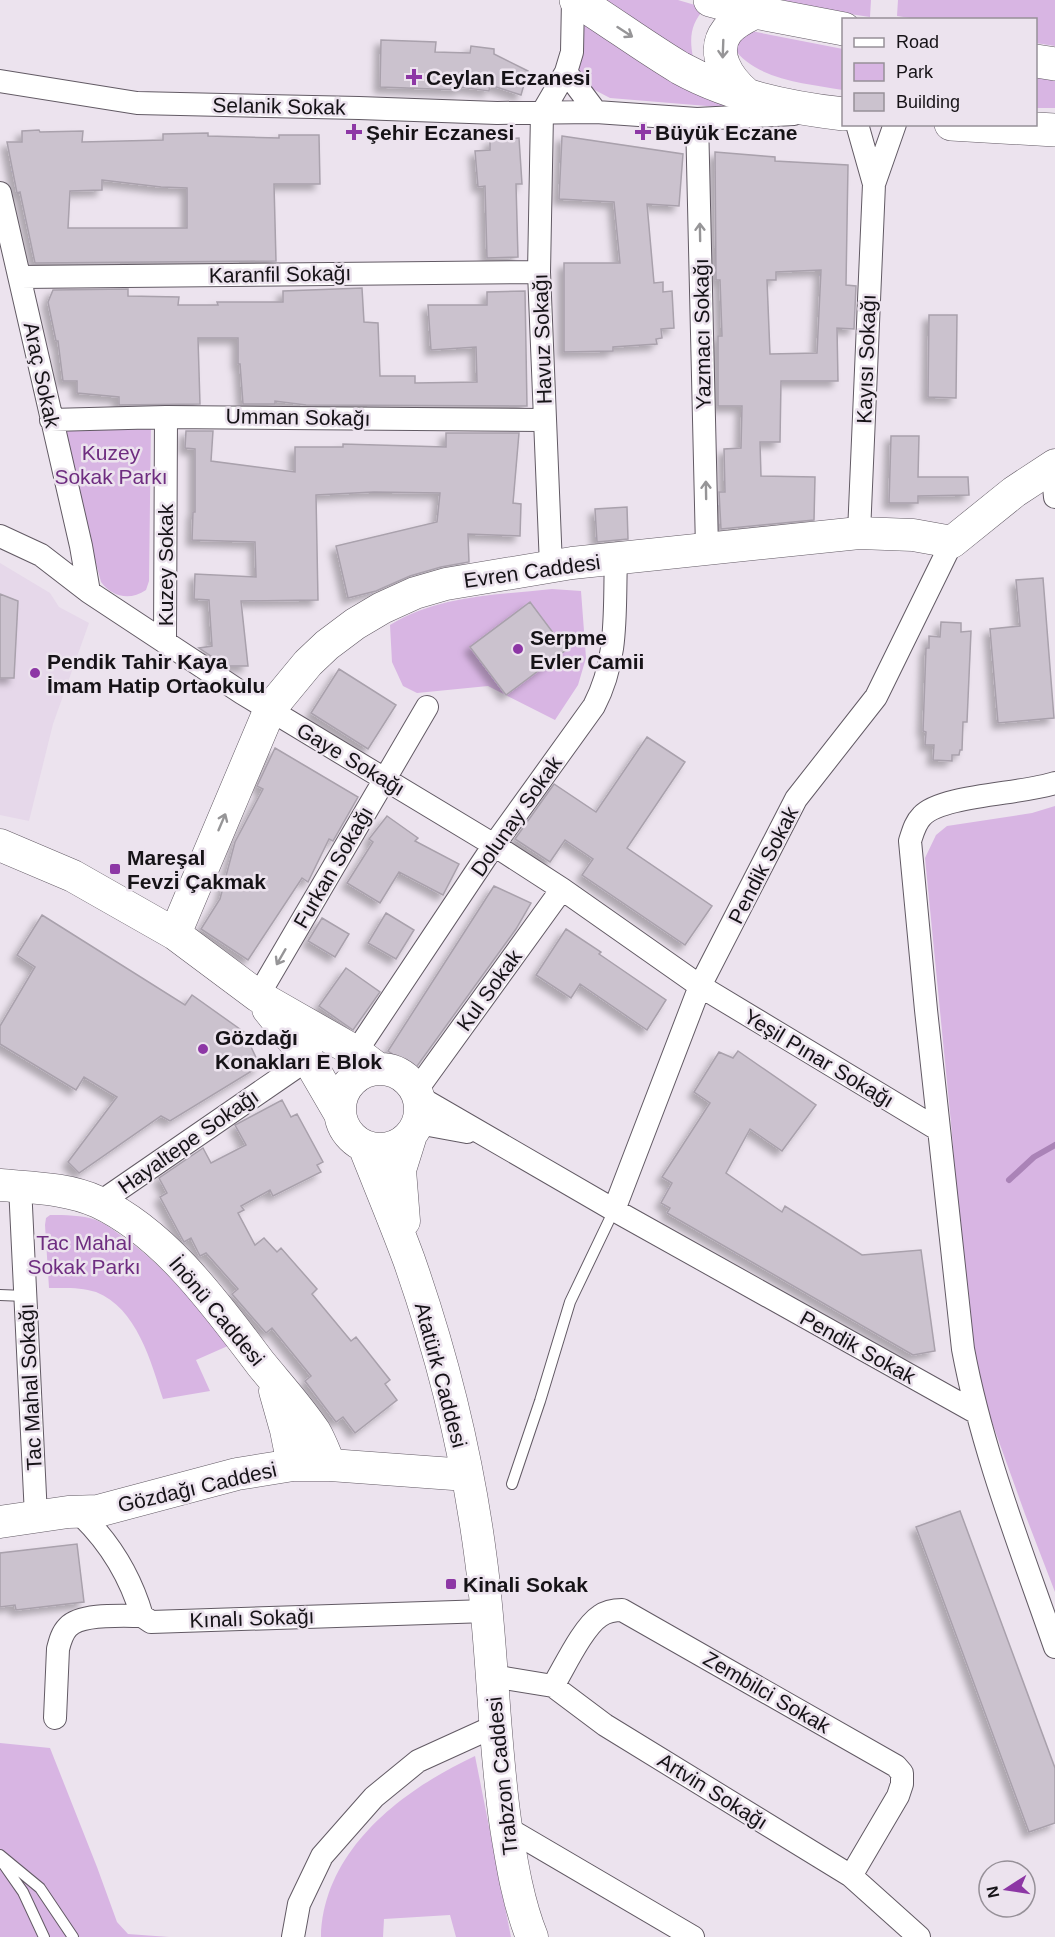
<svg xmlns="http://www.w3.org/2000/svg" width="1055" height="1937" font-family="Helvetica,sans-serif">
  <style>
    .built { fill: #e6d8ea }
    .green { fill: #d8b5e3 }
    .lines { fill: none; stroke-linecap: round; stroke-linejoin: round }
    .stream { stroke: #aa83b7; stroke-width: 6 }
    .building { fill: #cbc2ce; stroke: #a9a1ac; stroke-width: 1.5; fill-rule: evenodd; filter: url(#shadow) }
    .lane-casing { stroke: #625a64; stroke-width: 12 }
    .street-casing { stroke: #625a64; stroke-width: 24 }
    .secondary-casing { stroke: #625a64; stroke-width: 33 }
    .primary-casing { stroke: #625a64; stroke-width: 34 }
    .lane { stroke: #fff; stroke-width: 10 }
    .street { stroke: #fff; stroke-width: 22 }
    .secondary { stroke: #fff; stroke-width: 32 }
    .primary { stroke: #fff; stroke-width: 33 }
    .oneway { stroke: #969597 }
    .poi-dot { fill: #8d37a5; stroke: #ece3ee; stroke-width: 2 }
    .labels { text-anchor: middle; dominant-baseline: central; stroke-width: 5; stroke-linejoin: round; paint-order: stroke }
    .poi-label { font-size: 21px; font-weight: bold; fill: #161317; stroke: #ece3ee; text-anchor: start }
    .street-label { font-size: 21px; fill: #161317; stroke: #ece3ee }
    .park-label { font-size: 21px; fill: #6e2d80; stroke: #ece3ee }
  </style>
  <defs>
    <filter id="shadow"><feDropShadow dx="-5.5" dy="5.5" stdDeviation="3" flood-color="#0004"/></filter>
  </defs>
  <rect width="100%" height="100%" fill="#ece3ee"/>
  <!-- built -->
  <path class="built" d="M0,563L50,593L59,607L89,623L53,724L29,821L0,815Z"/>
  <!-- green -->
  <path class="green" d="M603,0H678L705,8C691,23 689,37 693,57Z
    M784,0H871L870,17L789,5Z
    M898,0H1055V46L1036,43V20L916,19L897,16Z
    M579,17L731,108L610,98L587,86L578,74Z
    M746,30L843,49V90C805,83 756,81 732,46Z
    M1036,73L1055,76V108H1036Z
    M151,422L149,581L146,590C130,601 112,597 101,582L66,452L63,429Z
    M552,589L581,591L586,658L578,685L555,720L488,686L417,693L403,686L392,662L390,625C439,595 497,595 552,589Z
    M1055,806V1592L1025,1514L976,1378L968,1333L951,1123L925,858L936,835L947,826L1032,813Z
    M50,1215C65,1215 82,1215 96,1220C106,1224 115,1231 123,1237C165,1266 197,1307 230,1345L196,1360L210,1391L163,1399C151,1362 137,1308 96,1292C81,1287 64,1288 49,1288L45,1225L46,1218Z
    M0,1743L50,1748L97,1867L117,1922L128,1934L169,1937H0Z
    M475,1756L511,1937H456L450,1915L384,1919L383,1937H321C323,1850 402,1790 475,1756Z"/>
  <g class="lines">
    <!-- stream -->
    <path class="stream" d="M1009,1180L1034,1157L1055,1145"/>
  </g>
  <!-- building -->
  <path class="building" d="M381,40L436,42L435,52L470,53L471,46L494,49V54L528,71L521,95L490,85L489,91L460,87V90L380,87Z
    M39,130L40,132L83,131L82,142L163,140V134L208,133V136L279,138V135H319L320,184H274L276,261L35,263L20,192L17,193L7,142H22V131ZM102,180L161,187L187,188V228H68L70,191L102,190Z
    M562,136L683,154L679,206L647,204L654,283L663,282V292L672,291L674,328L661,329L662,338L656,339L657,344L613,347V351L564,352V263H620L614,202L559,199Z
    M519,138L522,184H516L518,257L487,258L485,186L478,187L475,151L490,150V140Z
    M715,152L775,157V161L848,165L846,285L856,286L854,329L837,328L838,381H781L780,442H760L761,476L815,477L814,520L721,529L719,492H725L724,449L741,448L742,406H718V336H722L720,280H716ZM821,270L817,353L770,354L767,280H776V272Z
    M362,288L364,322L378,323L380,376H415V383L477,382L476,347L431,350L428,305H487V292L525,291L527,406L306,405L275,401V404H243L240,364H238V338H198L200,404L119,405V397L77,393V381H63L58,341H56L48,302L53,290L128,289V296L179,297L178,305H218L217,302H283V291Z
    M929,315H957L956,398L928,397Z
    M186,431H213L211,461L295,472V447H343V444L446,447V433H519L513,503L521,504L520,536L468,534L469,562L441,567L410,576L376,591L348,598L336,546L437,522L440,493L374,492L316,495L318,600L241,601L248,666H226L199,648L212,646L209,600L194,599L195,574L256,577L255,542L192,540L193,512H195V449L185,448Z
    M891,436H919L918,477H968L969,495L918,496V503H889Z
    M627,507L628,539L597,542L595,509Z
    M1043,578L1054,718L998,723L990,629L1020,626L1016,580Z
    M0,594L18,601L14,678H0Z
    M530,602L566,650L506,695L470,647Z
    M941,622L961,623V632L971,631L967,722H963L962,750H960L959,755H952V761L933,760L934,745H925L926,732L923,731L926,648H929V636L940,637Z
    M339,669L396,705L368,749L311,713Z
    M647,737L685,762L627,848L712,906L685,945L582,875L593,859L565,840L550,862L515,839L554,784L596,812Z
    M275,748L358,797L333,841L329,839L308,882L302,878L248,960L201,929L220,899L235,842L263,789L257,786Z
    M387,816L418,838L415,841L459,864L443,895L399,872L380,903L347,883L373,842L369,839Z
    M494,886L531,903L516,929L415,1069L388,1051Z
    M386,913L414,930L396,959L368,943Z
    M42,915L185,1005L192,995L244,1032L260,1066L170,1121L161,1116L79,1173L68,1162L117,1097L84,1077L76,1090L0,1044V1026L35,967L17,955Z
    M322,918L349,934L335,957L308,941Z
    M566,929L601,952L599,954L666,1000L647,1030L580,984L571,998L536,975Z
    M346,968L380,992L353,1030L319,1006Z
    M738,1051L816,1105L782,1151L750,1129L726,1173L782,1212L785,1206L862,1255L921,1250L935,1351L913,1355L667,1213L670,1208L661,1203L672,1183L662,1177L710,1103L694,1092L719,1052L733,1058Z
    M282,1100L291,1117L297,1114L323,1162L317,1165L321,1172L273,1196L270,1190L241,1206L244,1210L238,1213L255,1245L264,1238L277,1252L281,1248L317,1289L312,1294L351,1341L356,1337L390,1380L385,1384L397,1400L355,1433L343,1417L336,1422L305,1381L311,1376L272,1328L266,1333L232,1294L238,1289L206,1253L200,1256L191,1238L184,1242L160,1197L167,1193L159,1178L203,1148L211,1163L246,1145L235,1125Z
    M960,1511L1055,1768V1823L1029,1832L916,1527Z
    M77,1544L84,1602L16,1610L15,1605L0,1607V1553Z"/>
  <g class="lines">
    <defs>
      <path id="lane" d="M0,1295L25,1296
        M512,1484L540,1401L570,1302L614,1210
        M0,1855L40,1888L73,1937
        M2,1862L23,1892L44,1937"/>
      <path id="street" d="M566,72L596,112
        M0,81L137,103L359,108L497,113L596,112L697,119L794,114
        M697,119L707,548
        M857,124L874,184
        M0,193L81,546L89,592
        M20,277L539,272
        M51,420L166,417L544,420
        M1052,466L1055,497
        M859,533L874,184L895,124
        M0,536L41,555L89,592L242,693L494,845L562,889L700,986L939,1130
        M551,566L539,272L542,113L566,72L572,52L573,0
        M165,642L166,417
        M1055,783C1023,794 941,795 922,816C915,823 913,832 910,841L926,1010L963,1349C982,1451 1021,1549 1055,1647
        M258,996L427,707
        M356,1052L494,845L594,706C619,658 614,612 616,559
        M416,1091L562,889
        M419,1097L614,1210L977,1413
        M418,1123L467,1132
        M20,1186L36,1516
        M99,1203L308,1059
        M614,1210L700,986L796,799L876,697L952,542
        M78,1512C109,1541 130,1575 142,1616L151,1622L487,1611
        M492,1676L553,1686L605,1725L851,1876L919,1937
        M553,1686C564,1668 583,1627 600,1616C607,1611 614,1610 622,1610L896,1766L902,1773V1784L898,1796L851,1876
        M55,1718L58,1649C60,1641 62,1633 68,1627C81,1613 123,1616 142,1616
        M507,1828L693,1937
        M293,1937L299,1904L322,1856L374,1797L418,1761L495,1726"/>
      <path id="secondary" d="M0,845L73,876L175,934L258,996L356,1052L377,1068
        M175,934L270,709L308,663L327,645L355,624L382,608L415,593L446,584L572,563L859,533L913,535L952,542L1014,492L1055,465
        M268,1009L308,1059L340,1114
        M340 1109a40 40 0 1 1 80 0a40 40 0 1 1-80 0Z
        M364,1146C379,1184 395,1222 409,1260C443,1357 468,1459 481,1560C493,1649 493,1738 506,1827C512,1864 518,1902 532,1937
        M0,1185C33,1188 67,1188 98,1202C166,1234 217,1306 261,1364C279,1386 299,1408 315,1432C321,1442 325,1454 330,1465
        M404,1221L400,1170L411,1135
        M275,1391L286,1430L293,1465
        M0,1522L68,1512L98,1511L237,1474L293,1465H330L467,1475"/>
      <path id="primary" d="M576,0C611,22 645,47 680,68C729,95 789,108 844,114
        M710,0L755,12L844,29
        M1036,61L1055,64
        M746,94C729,80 710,53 727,31C734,22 745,17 755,12
        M951,124L1055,130"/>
    </defs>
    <!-- lane casing -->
    <use href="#lane" class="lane-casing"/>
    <!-- street casing -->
    <use href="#street" class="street-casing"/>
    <!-- secondary casing -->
    <use href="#secondary" class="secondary-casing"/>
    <!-- primary casing -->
    <use href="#primary" class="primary-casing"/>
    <!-- lane -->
    <use href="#lane" class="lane"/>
    <!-- street -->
    <use href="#street" class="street"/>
    <!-- secondary -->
    <use href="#secondary" class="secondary"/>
    <!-- primary -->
    <use href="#primary" class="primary"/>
  </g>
  <!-- one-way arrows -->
  <defs><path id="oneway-shaft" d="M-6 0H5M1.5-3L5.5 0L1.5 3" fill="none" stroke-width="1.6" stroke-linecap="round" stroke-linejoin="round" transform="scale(1.5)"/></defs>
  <g class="oneway">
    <use href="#oneway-shaft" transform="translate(625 32) rotate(33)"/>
    <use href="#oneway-shaft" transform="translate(723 49) rotate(92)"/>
    <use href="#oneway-shaft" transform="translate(700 232) rotate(-91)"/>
    <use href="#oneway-shaft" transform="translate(706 490) rotate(-91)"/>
    <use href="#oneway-shaft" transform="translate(222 822) rotate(-67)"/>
    <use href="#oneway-shaft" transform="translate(281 957) rotate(120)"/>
  </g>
  <!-- markers -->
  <g class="poi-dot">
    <path d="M411 68h6v6h6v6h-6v6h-6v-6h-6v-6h6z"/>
    <path d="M351 123h6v6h6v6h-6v6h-6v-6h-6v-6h6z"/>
    <path d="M640 123h6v6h6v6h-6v6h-6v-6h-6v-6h6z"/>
    <circle cx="518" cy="649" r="6"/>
    <circle cx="35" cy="673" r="6"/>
    <rect x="109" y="863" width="12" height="12" rx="3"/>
    <circle cx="203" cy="1049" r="6"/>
    <rect x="445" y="1578" width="12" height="12" rx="3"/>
  </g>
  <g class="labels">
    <!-- poi labels -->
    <g class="poi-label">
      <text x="426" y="77">Ceylan Eczanesi</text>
      <text x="366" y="132">Şehir Eczanesi</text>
      <text x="655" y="132">Büyük Eczane</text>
      <text x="530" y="637">Serpme<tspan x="530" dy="24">Evler Camii</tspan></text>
      <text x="47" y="661">Pendik Tahir Kaya<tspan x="47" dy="24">İmam Hatip Ortaokulu</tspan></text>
      <text x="127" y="857">Mareşal<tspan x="127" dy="24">Fevzi̇ Çakmak</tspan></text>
      <text x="215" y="1037">Gözdağı<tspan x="215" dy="24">Konakları E Blok</tspan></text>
      <text x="463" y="1584">Kinali Sokak</text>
    </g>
    <!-- street labels -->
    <g class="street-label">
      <text transform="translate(279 106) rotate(1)">Selanik Sokak</text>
      <text transform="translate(280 274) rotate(-1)">Karanfil Sokağı</text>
      <text transform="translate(702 334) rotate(-91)">Yazmacı Sokağı</text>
      <text transform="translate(542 339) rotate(-92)">Havuz Sokağı</text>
      <text transform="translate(866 359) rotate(-88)">Kayısı Sokağı</text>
      <text transform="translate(42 375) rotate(78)">Araç Sokak</text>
      <text transform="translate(298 417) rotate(1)">Umman Sokağı</text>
      <text transform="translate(165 565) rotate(-90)">Kuzey Sokak</text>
      <text transform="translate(532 571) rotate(-8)">Evren Caddesi</text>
      <text transform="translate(351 759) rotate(31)">Gaye Sokağı</text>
      <text transform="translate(516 816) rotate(-55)">Dolunay Sokak</text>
      <text transform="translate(763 865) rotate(-63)">Pendik Sokak</text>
      <text transform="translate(333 867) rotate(-60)">Furkan Sokağı</text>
      <text transform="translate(489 990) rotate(-54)">Kul Sokak</text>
      <text transform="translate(819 1058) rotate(31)">Yeşil Pınar Sokağı</text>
      <text transform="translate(188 1141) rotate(-35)">Hayaltepe Sokağı</text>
      <text transform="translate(217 1311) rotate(50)">İnönü Caddesi</text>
      <text transform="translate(858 1347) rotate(29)">Pendik Sokak</text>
      <text transform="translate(441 1375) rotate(75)">Atatürk Caddesi</text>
      <text transform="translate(30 1387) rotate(-93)">Tac Mahal Sokağı</text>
      <text transform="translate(197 1487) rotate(-13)">Gözdağı Caddesi</text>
      <text transform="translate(252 1618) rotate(-2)">Kınalı Sokağı</text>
      <text transform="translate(767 1692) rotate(30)">Zembilci Sokak</text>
      <text transform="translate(502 1776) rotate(-96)">Trabzon Caddesi</text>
      <text transform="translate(713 1791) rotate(32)">Artvin Sokağı</text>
    </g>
    <!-- park labels -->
    <g class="park-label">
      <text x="111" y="452">Kuzey<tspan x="111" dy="24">Sokak Parkı</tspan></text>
      <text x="84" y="1242">Tac Mahal<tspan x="84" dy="24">Sokak Parkı</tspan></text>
    </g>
  </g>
  <!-- legend -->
  <rect x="842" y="18" width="195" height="108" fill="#ece3ee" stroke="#969098" stroke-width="1.5"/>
  <rect x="854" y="38" width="30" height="9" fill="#ffffff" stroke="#969098" stroke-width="1.5"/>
  <text x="896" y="48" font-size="18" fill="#161317">Road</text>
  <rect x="854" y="63" width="30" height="18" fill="#d8b5e3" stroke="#969098" stroke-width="1.5"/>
  <text x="896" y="78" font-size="18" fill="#161317">Park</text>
  <rect x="854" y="93" width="30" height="18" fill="#cbc2ce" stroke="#969098" stroke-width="1.5"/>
  <text x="896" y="108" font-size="18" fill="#161317">Building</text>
  <!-- north arrow -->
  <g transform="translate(1007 1889) rotate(258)"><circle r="28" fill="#ece3ee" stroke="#969098" stroke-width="1.5"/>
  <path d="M0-4.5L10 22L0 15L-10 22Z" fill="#8d37a5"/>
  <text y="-9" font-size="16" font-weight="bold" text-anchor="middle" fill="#161317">N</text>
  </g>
</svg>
